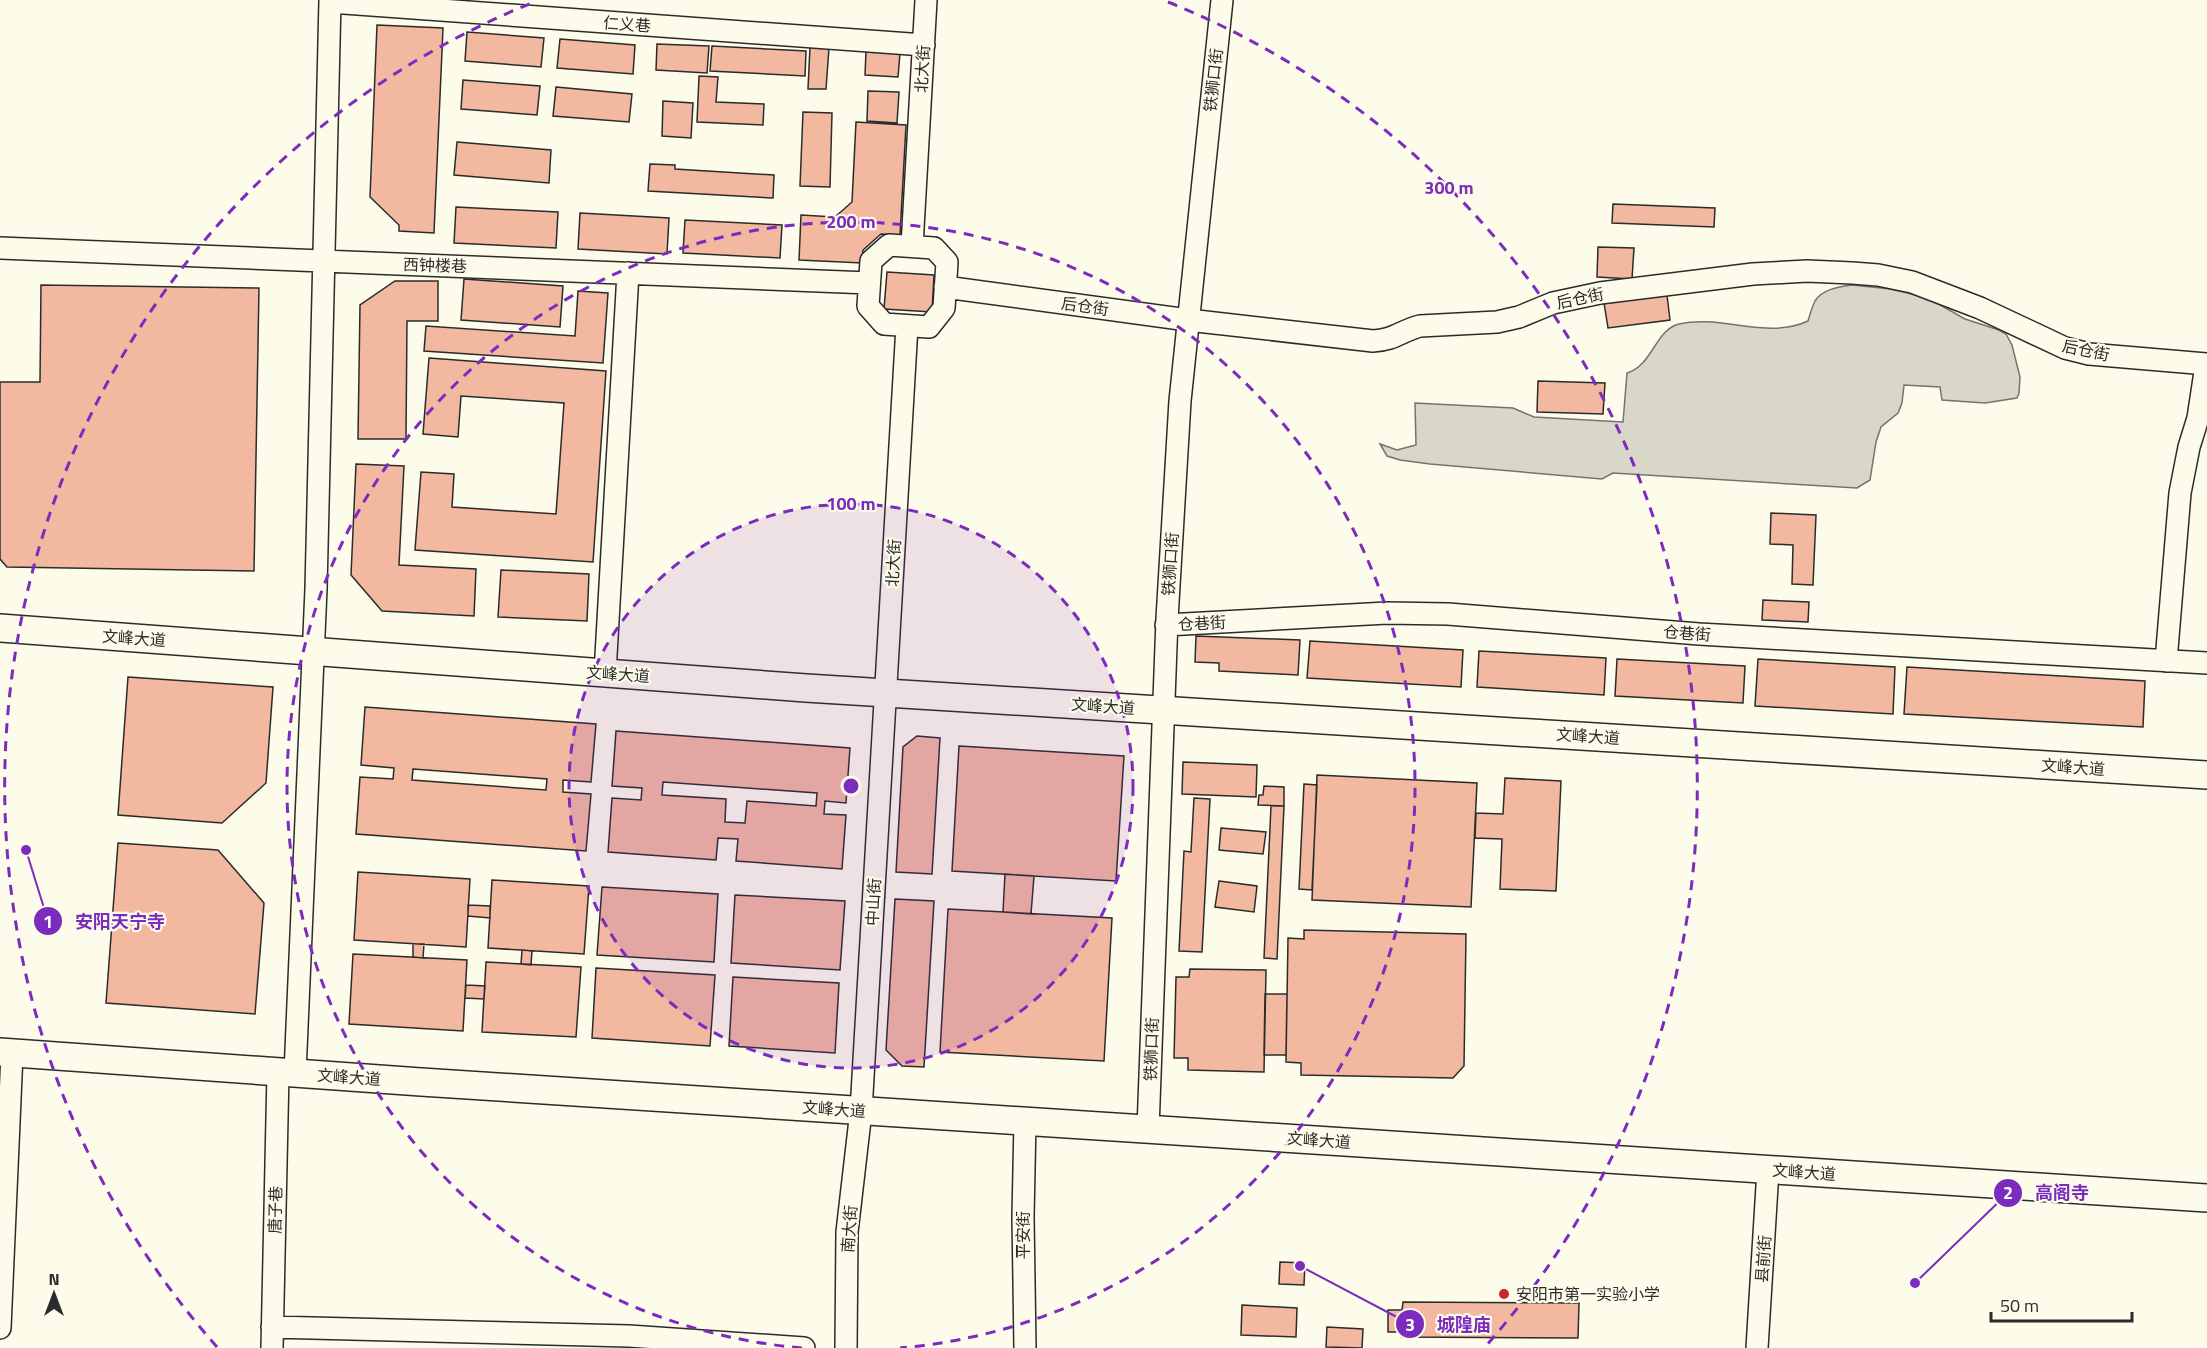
<svg xmlns="http://www.w3.org/2000/svg" width="2207" height="1348" font-family="'Titillium Web','Noto Sans SC',sans-serif">
  <style>
    .water { fill: #d8d7c9; stroke: #74746e; stroke-width: 1.5 }
    .building { fill: #f2b8a0; stroke: #2b2b2b; stroke-width: 1.5; fill-rule: evenodd }
    .lines { fill: none; stroke-linecap: round; stroke-linejoin: round }
    .minor-casing { stroke: #2b2b2b; stroke-width: 24 }
    .major-casing { stroke: #2b2b2b; stroke-width: 30 }
    .minor { stroke: #fdfbea; stroke-width: 21 }
    .major { stroke: #fdfbea; stroke-width: 27 }
    .ring { fill: none; stroke: #7b2cbf; stroke-width: 3; stroke-dasharray: 10 8 }
    .poi-dot { fill: #c62828; stroke: #fdfbea; stroke-width: 2 }
    .labels { text-anchor: middle; dominant-baseline: central; stroke-width: 4.5; stroke-linejoin: round; paint-order: stroke }
    .street-label { font-size: 16px; fill: #2b2b2b; stroke: #fdfbea }
    .poi-label { font-size: 16px; fill: #2b2b2b; stroke: #fdfbea; text-anchor: start }
    .centre { fill: #7b2cbf; stroke: #fdfbea; stroke-width: 3 }
    .ring-label { font-size: 18px; text-anchor: middle; font-weight: bold; fill: #7b2cbf; stroke: #fdfbea; stroke-width: 4.5; stroke-linejoin: round; paint-order: stroke }
    .leader { fill: none; stroke: #7b2cbf; stroke-width: 2 }
    .callout-dot { fill: #7b2cbf; stroke: #fdfbea; stroke-width: 2 }
    .mark-label { font-size: 18px; text-anchor: middle; font-weight: bold; fill: #fff }
    .callout-label { font-size: 18px; text-anchor: middle; font-weight: bold; fill: #7b2cbf; stroke: #fdfbea; stroke-width: 4.5; stroke-linejoin: round; paint-order: stroke }
  </style>
  <rect width="100%" height="100%" fill="#fdfbea"/>
  <!-- water -->
  <path class="water" d="M1852,285L1891,289L1928,298L1965,319L1999,330L2006,334L2012,345L2020,377L2019,393L2017,398L1985,403L1942,400L1940,387L1904,385L1902,403L1898,413L1881,427L1876,442L1870,480L1857,488L1613,473L1602,479L1430,464L1400,460L1387,456L1380,444L1397,450L1416,445L1415,403L1513,408L1534,417L1623,422L1627,373C1653,365 1655,330 1679,324C1721,314 1767,340 1808,321C1810,314 1812,307 1815,301C1822,289 1839,287 1852,285Z"/>
  <!-- building -->
  <path class="building" d="M377,25L443,28L434,233L399,231V225L370,197Z
    M467,32L544,38L541,67L465,61Z
    M560,39L635,45L633,74L557,68Z
    M657,44L709,46L707,73L656,70Z
    M712,46L806,51L805,76L710,71Z
    M810,47L829,48L826,89H808Z
    M866,51L900,53L898,77L865,75Z
    M699,76L718,77L716,102L764,104L763,125L697,122Z
    M463,80L540,86L537,115L461,109Z
    M556,87L632,94L629,122L553,116Z
    M868,91L899,92L897,123L867,121Z
    M663,101L693,103L691,138L662,136Z
    M803,112L832,113L830,187L800,186Z
    M856,122L906,125L900,235L881,234L863,250L862,263L799,260L801,215L835,217L852,202Z
    M457,142L551,150L549,183L454,175Z
    M650,164L675,165V169L774,175L773,198L648,191Z
    M1613,204L1715,208L1714,227L1612,223Z
    M456,207L558,212L556,248L454,243Z
    M580,213L669,218L667,254L578,249Z
    M685,220L782,225L780,258L683,253Z
    M1598,247L1634,248L1632,279L1597,277Z
    M887,272L934,275L932,312L884,309Z
    M464,279L563,286L560,327L461,320Z
    M395,281H438V321H407L406,439H358L360,305Z
    M41,285L259,288L254,571L7,567L0,559V382H40Z
    M578,291L608,293L603,363L424,351L426,326L575,336Z
    M1667,295L1670,320L1608,328L1604,303Z
    M429,358L606,371L593,562L415,550L421,472L454,474L452,507L556,514L564,403L461,396L458,437L423,434Z
    M1538,381L1605,383L1603,414L1537,412Z
    M356,464L404,466L399,565L476,569L474,616L382,611L351,575Z
    M1771,513L1816,515L1813,585L1792,584L1793,545L1770,544Z
    M501,570L589,574L587,621L498,617Z
    M1763,600L1809,602L1808,622L1762,620Z
    M1196,636L1300,640L1298,675L1219,671V663L1195,662Z
    M1310,641L1463,650L1461,687L1307,678Z
    M1479,651L1606,658L1604,695L1477,687Z
    M1617,659L1745,666L1743,703L1615,696Z
    M1758,659L1895,667L1893,714L1755,706Z
    M1907,667L2145,681L2143,727L1904,714Z
    M128,677L273,687L266,783L222,823L118,815Z
    M365,707L596,724L591,782L563,780V792L591,794L586,851L356,834L360,777L393,779L394,768L361,765ZM413,769L547,779L546,790L412,780Z
    M616,731L850,748L846,803L825,801L824,814L846,815L842,869L736,861L738,839L718,838L716,860L608,852L612,798L641,800L642,788L612,786ZM663,782L817,793L816,806L747,801L745,823L725,822L726,799L662,795Z
    M917,736L940,738L932,874L896,872L903,747Z
    M959,746L1124,756L1116,881L952,871Z
    M1183,762L1257,765L1256,797L1182,794Z
    M1317,775L1477,783L1471,907L1312,900Z
    M1505,778L1561,781L1556,891L1500,889L1502,839L1475,838L1476,813L1503,814Z
    M1304,784L1317,785L1312,890L1299,889Z
    M1264,786L1284,787V806L1258,805L1259,795H1263Z
    M1194,798L1210,799L1202,952L1179,951L1184,851L1191,852Z
    M1271,806H1284L1277,959L1264,958Z
    M1221,828L1266,832L1263,854L1219,850Z
    M118,843L218,850L264,903L255,1014L106,1003Z
    M358,872L470,879L466,947L354,940Z
    M1005,874L1034,876L1031,914L1003,912Z
    M492,880L589,886L584,954L488,948Z
    M1219,881L1257,886L1254,912L1215,907Z
    M602,887L718,894L714,962L597,955Z
    M735,895L845,901L840,970L731,963Z
    M895,899L934,901L924,1067L902,1066L886,1050Z
    M468,905L490,906V918L468,916Z
    M948,909L1112,918L1104,1061L940,1052Z
    M1304,930L1466,934L1464,1066L1453,1078L1301,1075V1063L1286,1062L1288,938L1304,939Z
    M413,944H424L423,958L413,957Z
    M522,950L532,951L531,965L521,964Z
    M353,954L467,960L463,1031L349,1024Z
    M486,962L581,967L576,1037L482,1032Z
    M596,968L715,975L710,1046L592,1038Z
    M1190,969L1266,970L1264,1072L1188,1070V1058H1174L1176,977H1189Z
    M733,977L839,983L835,1053L729,1046Z
    M466,985L485,986L484,999L465,998Z
    M1265,994H1287L1286,1055H1264Z
    M1280,1262L1305,1263L1304,1285L1279,1284Z
    M1403,1302L1579,1303L1578,1338L1402,1337V1332H1388V1310H1402Z
    M1242,1305L1297,1308L1296,1337L1241,1335Z
    M1327,1327L1363,1329L1362,1348L1326,1347Z"/>
  <g class="lines">
    <defs>
      <path id="minor" d="M330,2L924,45
        M889,245L934,248L947,262L944,308L929,327L884,324L868,306L871,261Z
        M912,246L926,0
        M0,248L869,283
        M945,287L1188,320L1373,341C1394,340 1401,331 1420,326L1497,322L1519,317L1553,303L1600,293L1753,274L1807,271L1852,273L1878,275L1912,282L1980,308L2065,348L2089,354L2207,364
        M1166,625L1387,613L1448,614L1699,634L2207,663
        M2166,661L2180,493L2189,447L2198,418L2206,365
        M605,673L628,273
        M295,1073L316,589L330,0
        M1148,1129L1167,619L1180,401L1222,0
        M272,1327L629,1336L804,1348
        M0,1328L12,1053
        M272,1348L278,1072
        M846,1348L847,1232L861,1111L907,326
        M1025,1348L1023,1217L1025,1121
        M1757,1348L1768,1170"/>
      <path id="major" d="M0,628L806,688L2207,775
        M0,1052L421,1082L2207,1198"/>
    </defs>
    <!-- minor casing -->
    <use href="#minor" class="minor-casing"/>
    <!-- major casing -->
    <use href="#major" class="major-casing"/>
    <!-- minor -->
    <use href="#minor" class="minor"/>
    <!-- major -->
    <use href="#major" class="major"/>
  </g>
  <!-- distance rings -->
  <circle cx="851" cy="786" r="282" fill="#7b2cbf" fill-opacity=".12"/>
  <g class="ring">
    <circle cx="851" cy="786" r="282"/>
    <path d="M802 1348A564 564 0 1 1 900 1348"/>
    <path d="M217 1347A846 846 0 0 1 534 2M1168 2A846 846 0 0 1 1485 1347"/>
  </g>
  <!-- markers -->
  <circle class="poi-dot" cx="1504" cy="1294" r="6"/>
  <g class="labels">
    <!-- street labels -->
    <g class="street-label">
      <text transform="translate(627 24) rotate(4)">仁义巷</text>
      <text transform="translate(922 69) rotate(-87)">北大街</text>
      <text transform="translate(1213 80) rotate(-84)">铁狮口街</text>
      <text transform="translate(435 265) rotate(2)">西钟楼巷</text>
      <text transform="translate(1580 298) rotate(-12)">后仓街</text>
      <text transform="translate(1085 306) rotate(8)">后仓街</text>
      <text transform="translate(2086 350) rotate(12)">后仓街</text>
      <text transform="translate(893 563) rotate(-87)">北大街</text>
      <text transform="translate(1170 564) rotate(-86)">铁狮口街</text>
      <text transform="translate(1202 623) rotate(-3)">仓巷街</text>
      <text transform="translate(1687 633) rotate(4)">仓巷街</text>
      <text transform="translate(134 638) rotate(4)">文峰大道</text>
      <text transform="translate(618 674) rotate(4)">文峰大道</text>
      <text transform="translate(1103 706) rotate(4)">文峰大道</text>
      <text transform="translate(1588 736) rotate(4)">文峰大道</text>
      <text transform="translate(2073 767) rotate(4)">文峰大道</text>
      <text transform="translate(873 902) rotate(-87)">中山街</text>
      <text transform="translate(1151 1049) rotate(-88)">铁狮口街</text>
      <text transform="translate(349 1077) rotate(4)">文峰大道</text>
      <text transform="translate(834 1109) rotate(4)">文峰大道</text>
      <text transform="translate(1319 1140) rotate(4)">文峰大道</text>
      <text transform="translate(1804 1172) rotate(4)">文峰大道</text>
      <text transform="translate(275 1210) rotate(-89)">唐子巷</text>
      <text transform="translate(849 1229) rotate(-86)">南大街</text>
      <text transform="translate(1023 1235) rotate(-90)">平安街</text>
      <text transform="translate(1763 1259) rotate(-86)">县前街</text>
    </g>
    <!-- poi labels -->
    <g class="poi-label">
      <text x="1516" y="1294">安阳市第一实验小学</text>
    </g>
  </g>
  <circle cx="851" cy="786" r="9" class="centre"/>
  <g class="ring-label">
    <text x="1449" y="194">300 m</text>
    <text x="851" y="228">200 m</text>
    <text x="851" y="510">100 m</text>
  </g>
  <!-- callouts -->
  <path class="leader" d="M26 850L48 921M1915 1283L2008 1193M1300 1266L1410 1324"/>
  <g class="callout-dot">
    <circle cx="26" cy="850" r="6"/>
    <circle cx="1915" cy="1283" r="6"/>
    <circle cx="1300" cy="1266" r="6"/>
    <circle cx="48" cy="921" r="15"/>
    <circle cx="2008" cy="1193" r="15"/>
    <circle cx="1410" cy="1324" r="15"/>
  </g>
  <g class="mark-label">
    <text x="48" y="928">1</text>
    <text x="2008" y="1199">2</text>
    <text x="1410" y="1331">3</text>
  </g>
  <g class="callout-label">
    <text x="120" y="928">安阳天宁寺</text>
    <text x="2062" y="1199">高阁寺</text>
    <text x="1464" y="1331">城隍庙</text>
  </g>
  <!-- north arrow -->
  <g transform="translate(54 1294)" stroke="#fdfbea" stroke-width="4.5" paint-order="stroke">
  <path d="M0-4.5L10 22L0 15L-10 22Z" fill="#2b2b2b"/>
  <text y="-9" font-size="16" font-weight="bold" text-anchor="middle" fill="#2b2b2b">N</text>
  </g>
  <!-- scale -->
  <path d="M1991 1312v9h141v-9" fill="none" stroke="#2b2b2b" stroke-width="3"/>
  <text x="2000" y="1312" font-size="18" fill="#2b2b2b" stroke="#fdfbea" stroke-width="4.5" paint-order="stroke">50 m</text>
</svg>
